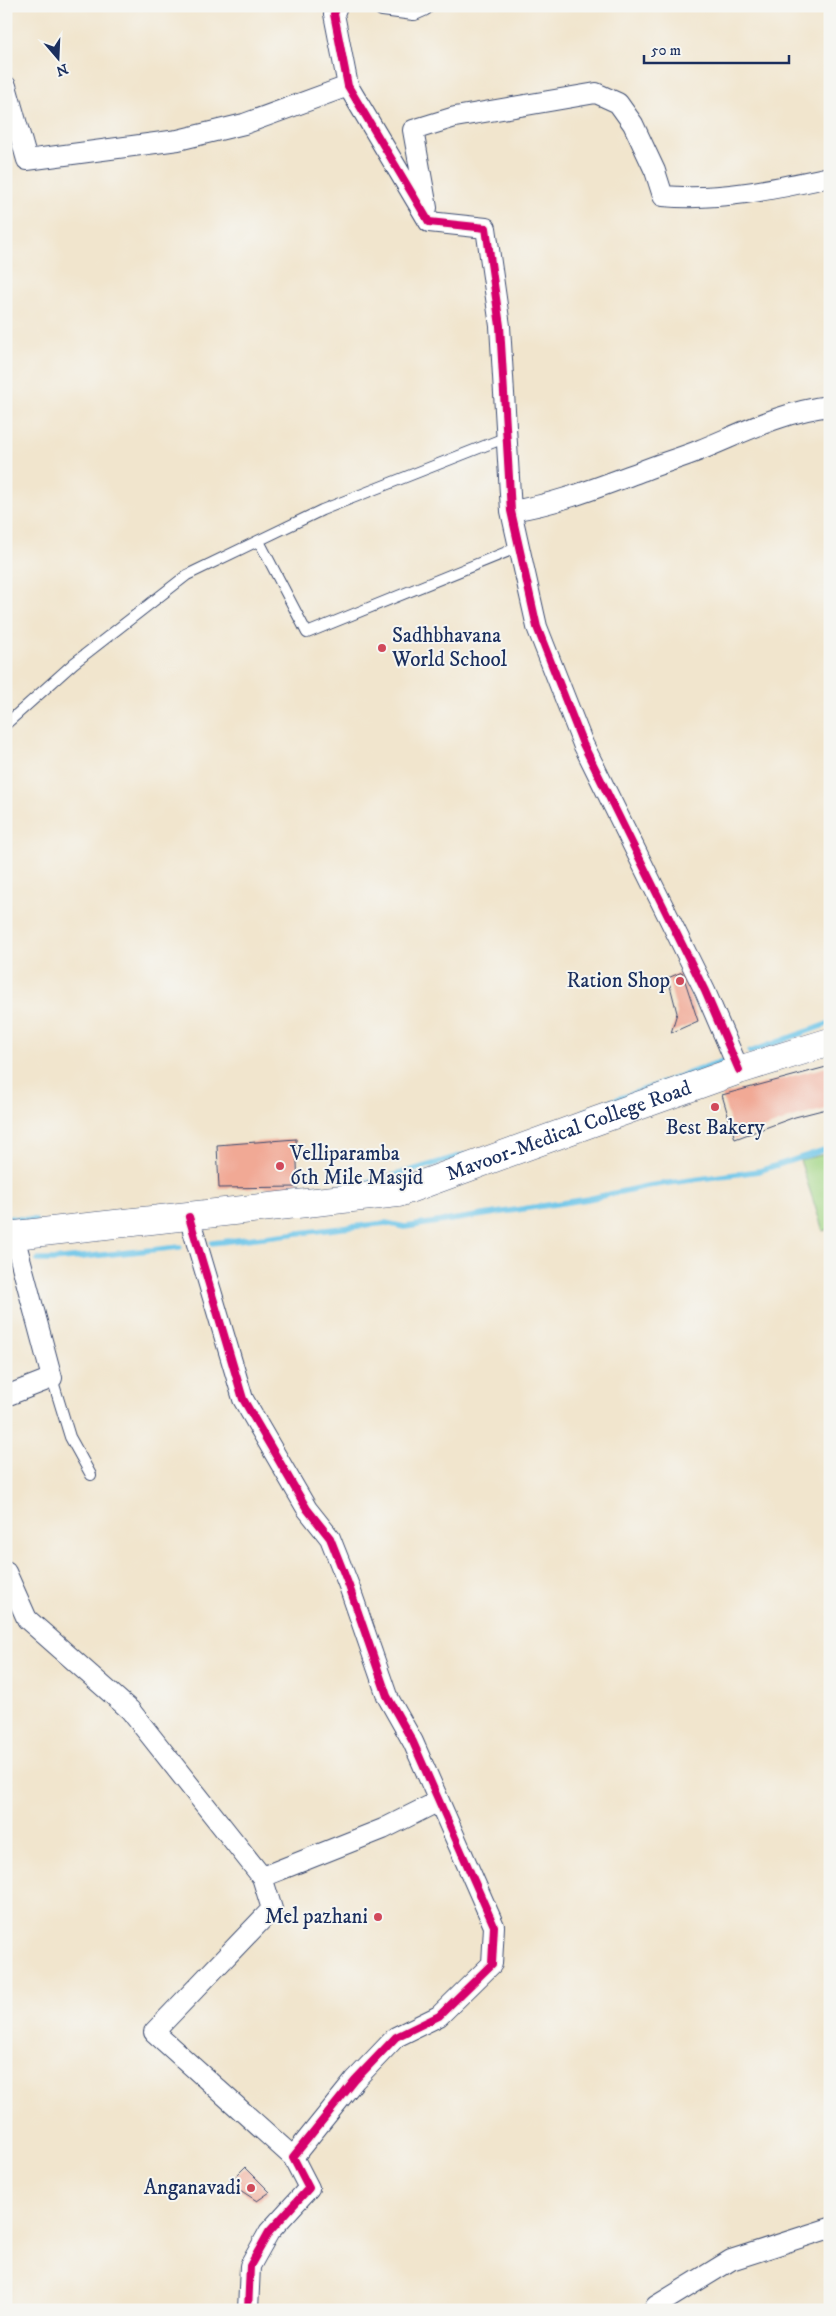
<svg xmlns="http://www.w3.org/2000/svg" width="836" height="2316" font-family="'IM FELL DW Pica',serif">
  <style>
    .green { fill: #a3d686; stroke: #5f8272 }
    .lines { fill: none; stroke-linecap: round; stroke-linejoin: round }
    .stream { stroke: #6ac4e8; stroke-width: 5.5 }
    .building { fill: #f1a995 }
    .lane-casing { stroke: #3b4a6f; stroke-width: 12 }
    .street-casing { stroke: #3b4a6f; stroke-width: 22 }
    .secondary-casing { stroke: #3b4a6f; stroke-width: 29 }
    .lane { stroke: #fff; stroke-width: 10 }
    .street { stroke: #fff; stroke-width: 20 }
    .secondary { stroke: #fff; stroke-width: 28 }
    .cycleway-casing { stroke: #f6f6f2; stroke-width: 11 }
    .cycleway { stroke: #d6006c; stroke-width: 8 }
    .poi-dot { fill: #d1495b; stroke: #f6f6f2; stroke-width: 2 }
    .labels { text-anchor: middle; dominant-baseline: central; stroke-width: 4; stroke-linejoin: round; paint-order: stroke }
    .poi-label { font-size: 21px; fill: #1b2f5e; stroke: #f6f6f2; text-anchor: end }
    .street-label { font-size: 21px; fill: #1b2f5e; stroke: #f6f6f2 }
  </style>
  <rect width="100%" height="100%" fill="#f6f6f2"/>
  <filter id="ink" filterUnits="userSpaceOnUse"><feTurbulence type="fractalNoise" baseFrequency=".02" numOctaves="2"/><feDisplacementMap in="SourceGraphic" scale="10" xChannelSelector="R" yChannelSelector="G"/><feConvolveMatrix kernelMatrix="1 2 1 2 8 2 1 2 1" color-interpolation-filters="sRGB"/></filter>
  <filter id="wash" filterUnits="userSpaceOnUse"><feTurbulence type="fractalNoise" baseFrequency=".0096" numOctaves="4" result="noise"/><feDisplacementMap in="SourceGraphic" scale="20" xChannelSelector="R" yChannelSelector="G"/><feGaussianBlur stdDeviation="1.12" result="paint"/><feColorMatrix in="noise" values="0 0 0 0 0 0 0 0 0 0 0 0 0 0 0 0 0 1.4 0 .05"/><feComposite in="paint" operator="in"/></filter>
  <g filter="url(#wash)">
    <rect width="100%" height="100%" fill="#f1e5cd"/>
    <!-- green -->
    <path class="green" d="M830,1153V1229L823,1231L800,1160Z"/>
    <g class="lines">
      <!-- stream -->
      <path class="stream" d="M750,1052L830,1023
        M585,1111L722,1061
        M344,1185L382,1179L464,1155
        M6,1218L35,1220
        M212,1243L386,1223L405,1227L588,1199L647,1186L759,1171L830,1148
        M38,1260H53L180,1247"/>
    </g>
    <g id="blocks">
      <!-- building -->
      <path class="building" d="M682,972L698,1021L671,1033L677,1013L668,978Z
        M830,1066V1108L795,1117L735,1139L722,1095Z
        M296,1139L298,1187L219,1188L217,1145Z
        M245,2167L270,2192L257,2201L229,2183Z"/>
    </g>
  </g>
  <g filter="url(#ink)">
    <use href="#blocks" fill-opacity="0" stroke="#3b4a6f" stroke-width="1"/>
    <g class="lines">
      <defs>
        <path id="lane" d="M259,541L307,633L519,547
          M6,724L74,663L187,575L322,510L507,437
          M52,1378L70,1437L91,1475"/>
        <path id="street" d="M337,6L334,14L348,86L429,222L486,228L500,326L511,511L537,627L583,744L705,991L739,1070
          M383,6L414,10L423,6
          M6,86L27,160L178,140L244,124L348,86
          M427,208L413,130L455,117L596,93L618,103L633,124L655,171L663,196C720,201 774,189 830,177
          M511,511C557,504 599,487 642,471C661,463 681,458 700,450C742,433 784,411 830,406
          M189,1217L243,1399L307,1509L330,1538L349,1586L387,1696L413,1742L494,1926L492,1964L439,2016L396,2037L355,2080L293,2157L309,2188L269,2232L250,2266L248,2310
          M6,1396L52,1378L14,1236
          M6,1572L27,1619L130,1710L262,1877
          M293,2157L154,2032L272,1909L262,1877L383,1829L439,1801
          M653,2310L656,2306L731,2260L830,2228"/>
        <g id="secondary">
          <path id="s1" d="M6,1236L398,1193L596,1121L739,1070L830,1042"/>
        </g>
      </defs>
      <!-- lane casing -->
      <use href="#lane" class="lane-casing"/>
      <!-- street casing -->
      <use href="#street" class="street-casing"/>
      <!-- secondary casing -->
      <use href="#secondary" class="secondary-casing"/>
      <!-- lane -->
      <use href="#lane" class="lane"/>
      <!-- street -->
      <use href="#street" class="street"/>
      <!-- secondary -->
      <use href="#secondary" class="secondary"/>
      <defs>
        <path id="cycleway" d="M337,6L334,14L348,86L429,222L486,228L500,326L511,511L537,627L583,744L705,991L739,1070
          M189,1217L243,1399L307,1509L330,1538L349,1586L387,1696L413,1742L494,1926L492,1964L439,2016L396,2037L355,2080L293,2157L309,2188L269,2232L250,2266L248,2310"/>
      </defs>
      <!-- cycleway casing -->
      <use href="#cycleway" class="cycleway-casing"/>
      <!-- cycleway -->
      <use href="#cycleway" class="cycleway"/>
    </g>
  </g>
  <!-- markers -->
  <g class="poi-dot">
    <circle cx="382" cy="648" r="5"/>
    <circle cx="680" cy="981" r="5"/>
    <circle cx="715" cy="1107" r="5"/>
    <circle cx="280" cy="1166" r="5"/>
    <circle cx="378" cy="1917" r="5"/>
    <circle cx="251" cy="2188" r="5"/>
  </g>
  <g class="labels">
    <!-- poi labels -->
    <g class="poi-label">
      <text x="392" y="636" text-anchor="start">Sadhbhavana<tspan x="392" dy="24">World School</tspan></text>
      <text x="670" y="981">Ration Shop</text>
      <text x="715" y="1128" text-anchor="middle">Best Bakery</text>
      <text x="290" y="1154" text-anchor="start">Velliparamba<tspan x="290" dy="24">6th Mile Masjid</tspan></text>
      <text x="368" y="1917">Mel pazhani</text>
      <text x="241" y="2188">Anganavadi</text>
    </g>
    <!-- street labels -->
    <g class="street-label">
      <text stroke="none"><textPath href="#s1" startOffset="576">Mavoor-Medical College Road</textPath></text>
    </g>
  </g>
  <!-- margin -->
  <rect width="836" height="2316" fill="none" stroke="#f6f6f2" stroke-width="25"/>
  <!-- north arrow -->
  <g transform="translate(58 58) rotate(161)" stroke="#f6f6f2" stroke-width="4" paint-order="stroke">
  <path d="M0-4L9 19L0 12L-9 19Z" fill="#1b2f5e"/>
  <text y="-8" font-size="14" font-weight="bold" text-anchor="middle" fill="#1b2f5e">N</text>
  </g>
  <!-- scale -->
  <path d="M644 55v8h145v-8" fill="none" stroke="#1b2f5e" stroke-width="2.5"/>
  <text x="651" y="55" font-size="15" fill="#1b2f5e" stroke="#f6f6f2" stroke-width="4" paint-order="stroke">50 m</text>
</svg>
